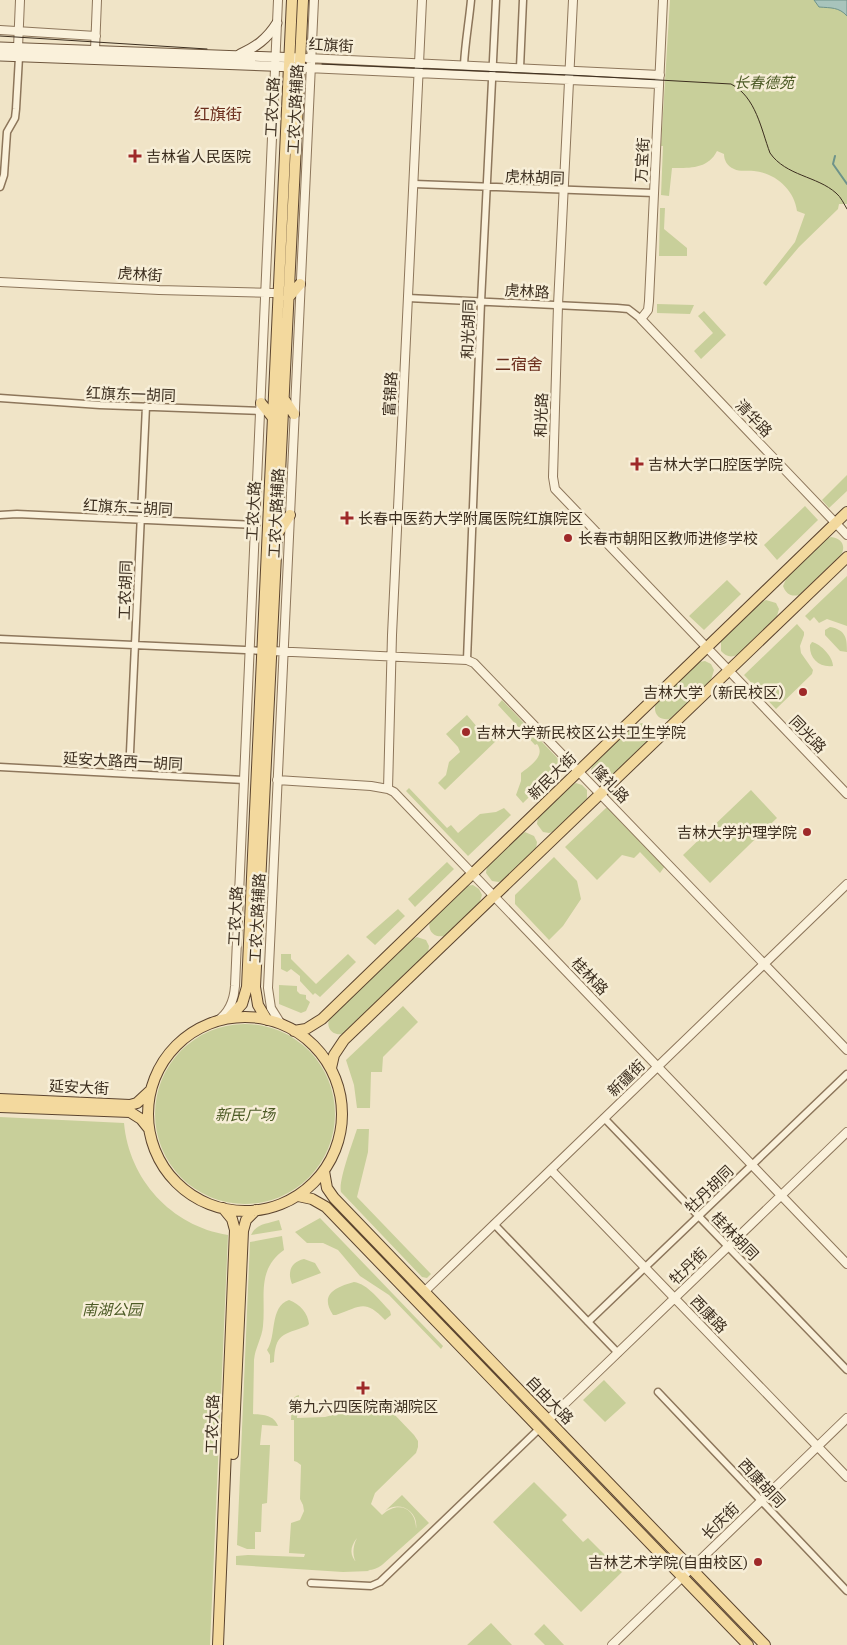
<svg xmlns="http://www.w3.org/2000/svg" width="847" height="1645" font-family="'IBM Plex Serif','Noto Sans SC',serif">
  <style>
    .green { fill: #c8cf9a }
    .water { fill: #a8c4bc; stroke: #6e938a }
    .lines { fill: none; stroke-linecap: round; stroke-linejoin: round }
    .stream { stroke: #6e938a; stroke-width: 2 }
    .minor-casing { stroke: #8d765b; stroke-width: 9 }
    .tertiary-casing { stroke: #8d765b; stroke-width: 10 }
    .secondary-casing { stroke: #6f573e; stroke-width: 11 }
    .primary-casing { stroke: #5b442f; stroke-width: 12 }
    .minor { stroke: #faf1db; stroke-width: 6 }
    .tertiary { stroke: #faf1db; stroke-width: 8 }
    .secondary { stroke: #faf1db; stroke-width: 9 }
    .primary { stroke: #f3d99e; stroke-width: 10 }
    .tram { stroke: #3c2e1f; stroke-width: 1 }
    .poi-dot { fill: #9e2929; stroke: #f7eed7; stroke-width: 2 }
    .labels { text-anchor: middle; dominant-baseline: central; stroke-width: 5; stroke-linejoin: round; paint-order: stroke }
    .street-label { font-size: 15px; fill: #3c2e1f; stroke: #f7eed7 }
    .park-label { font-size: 15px; font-style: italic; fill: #4c5a25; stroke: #f7eed7 }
    .poi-label { font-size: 15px; fill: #3c2e1f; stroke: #f7eed7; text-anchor: start }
    .neighbourhood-label { font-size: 16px; fill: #6b2e1d; stroke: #f7eed7 }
  </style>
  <rect width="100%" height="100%" fill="#f0e4c7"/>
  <!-- green -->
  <path class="green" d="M670,0H847V204H839L838,209L799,247L766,286L763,283L795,242L805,214L797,211C794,189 775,173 754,171C747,170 740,172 734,169C727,166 724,160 724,154L717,151C708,169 690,168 672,168L669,196L661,195L663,146H661Z
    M660,208H665L664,229L687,248V256H659Z
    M657,304L694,305L690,314L657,313Z
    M704,311L726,335L701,359L694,351L713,333L698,316Z
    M847,475V491L829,508L822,500Z
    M805,506L818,520L777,560L764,545Z
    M831,537C842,538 847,547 840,556L799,595C791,597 786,594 783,586L787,577L825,540Z
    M847,576V626L827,619L819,623L814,617L810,621L805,616Z
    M727,580L741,594L704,630L689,616Z
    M766,600L776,603L779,609L777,616L739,654C732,658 726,657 721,651V641L760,603Z
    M797,624L804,632V635L800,646L801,653L813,670L812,674L776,709L744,675Z
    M830,627C846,630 847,638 847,652L840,651L825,635V630Z
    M812,642C821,644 833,657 833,666C819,668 809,658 810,645Z
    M705,661L711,664L714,670L711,680L670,719C660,721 652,714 656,703L699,662Z
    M502,700L563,764L523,803L516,795L521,781V773C530,766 546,756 537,744L535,745L498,705Z
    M467,715L478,728L483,723L498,739L445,790L438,783L446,775L449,762L460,752L458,747L446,734Z
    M642,723L648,727L651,733L647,742L606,781L600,782L594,779L591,769L594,763L632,726Z
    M576,783L582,785L587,790V800L556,831L549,833L543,832L537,824L538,817L570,786Z
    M409,788L447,828L451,825L458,833L480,814L496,812L504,808L511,815L468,856L406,791Z
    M751,790L777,818L710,883L683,855Z
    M606,808H609L665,866L660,873L640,852L634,858L622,855L597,880L565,847Z
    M525,832L534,836L537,842L536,849L505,879L499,882L492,881L486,873L487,866L519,835Z
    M554,857L577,881L581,899L563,926L549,940L515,904V895Z
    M447,862L454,869L415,907L408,899Z
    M473,885L479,889L482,895L479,904L445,936C434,938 427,931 430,920L466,886Z
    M398,909L405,916L375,945L366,937Z
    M417,937L426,940L429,946L428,953L344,1034C333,1036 326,1029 329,1019L411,940Z
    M281,954H291V959L316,984L348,954L356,962L320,997L315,993L313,995L300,981V976L291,969L287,972L281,969Z
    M279,985L297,986V991L300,994L306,995V999L310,1002L306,1011L301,1013L279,1004Z
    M403,1006L418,1022L383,1057L382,1072H371L370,1108H357L354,1085L346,1060Z
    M155 1114a90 90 0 1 1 180 0a90 90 0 1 1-180 0Z
    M0,1117L124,1123C129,1179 171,1226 228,1235L210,1645H0Z
    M357,1129H369L368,1152L357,1197L431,1274L427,1278L422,1277L341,1192C338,1181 353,1142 357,1129Z
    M320,1218L443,1346L441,1349L389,1295L360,1276L338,1250L323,1243H307L295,1232Z
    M279,1220L282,1230L251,1235C257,1223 267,1224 279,1220Z
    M282,1236L284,1250C256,1270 266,1297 263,1326C262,1338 255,1348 254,1360L253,1414C263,1415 274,1415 278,1426L262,1425L260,1445H270L267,1503L262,1504L261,1532H255V1549H247L237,1545L250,1242Z
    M304,1259L315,1263L321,1273L292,1284C287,1272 291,1262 304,1259Z
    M354,1282C368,1284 380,1301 390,1311L391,1315L385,1320C365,1299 361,1306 336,1315H333C319,1294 336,1287 354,1282Z
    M289,1300C300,1304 308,1313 309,1324L307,1326C283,1335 275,1333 274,1362L270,1363V1355L267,1350C277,1336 269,1307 289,1300Z
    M604,1380L626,1403L605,1422L583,1400Z
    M299,1395L297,1418L325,1417L344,1412L366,1403L373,1404L378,1408L392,1412L414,1435L418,1441V1447L416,1453L375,1493L371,1504L382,1515C398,1500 416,1508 416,1529C419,1511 399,1500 385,1511L402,1495L429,1523L382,1565C362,1580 346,1559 357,1538C344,1554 356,1565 370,1571L343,1572L236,1565V1556L248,1555L304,1557L305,1554L289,1553L291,1523L300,1520L304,1511L303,1505L300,1499L301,1465L297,1462L294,1461V1420H291L292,1400L296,1396Z
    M534,1482L567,1515L562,1520L583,1542L588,1538L622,1572L581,1612L493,1522Z
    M491,1623L512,1645H467Z
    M544,1624L564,1645H545L534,1634Z"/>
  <!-- water -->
  <path class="water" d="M814,0H847V16C839,7 831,8 819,7Z"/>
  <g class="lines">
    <!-- stream -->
    <path class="stream" d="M835,156L833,164L847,184"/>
    <defs>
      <path id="minor" d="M464,65C465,43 469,22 471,0
        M520,68L523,0
        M414,184L654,193
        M0,187L4,175L7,132L15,118L16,109L19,57
        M408,298L617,308L628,309L641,319
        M0,398L100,405L261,411
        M0,515L17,514L256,525
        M0,639L265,651
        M467,660L481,302L496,0
        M0,767L244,780
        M129,774L146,406
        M604,1118L847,1370
        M494,1224L618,1353
        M588,1322L847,1074
        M658,1392L847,1591
        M311,1583L371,1586L380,1582L539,1429"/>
      <path id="tertiary" d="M573,0L558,305L553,477L555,489L847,794
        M663,0L649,301L648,310L641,319L847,535
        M0,30L96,36
        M18,48L20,0
        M95,50L97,0
        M307,58L660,75
        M307,68L659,84
        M0,282L159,290L278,293
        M271,651L467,660L474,663L847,1050
        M277,780L371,786L388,789L394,792L847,1264
        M388,789L392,635L422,0
        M217,1021C229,1013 234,1001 235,986L278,0
        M281,1024L271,1008L268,988L314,0
        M551,1170L847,1477
        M424,1292L847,884
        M548,1420L847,1132
        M612,1645L847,1418"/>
      <path id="secondary" d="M0,47L300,58
        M240,54C256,47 267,39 277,23
        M0,56L295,67"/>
      <path id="primary" d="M288,298L300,284
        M284,399L294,414
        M261,403L273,418
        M278,533L290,515
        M148 1114a97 97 0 1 1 194 0a97 97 0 1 1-194 0Z
        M229,1018L242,1004L247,987L292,0
        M267,1020L258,1005L255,987L303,0
        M294,1031L306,1029L322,1019L847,512
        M331,1068L334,1055L344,1040L847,557
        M0,1099L130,1105L137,1103L151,1090
        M0,1107L130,1112L141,1119L149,1129
        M324,1171L327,1188L334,1198L765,1645
        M298,1196L312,1199L326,1207L748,1645
        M233,1454L243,1231L246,1220L256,1210
        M218,1645L235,1230L232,1219L223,1208"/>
    </defs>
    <!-- minor casing -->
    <use href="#minor" class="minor-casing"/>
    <!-- tertiary casing -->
    <use href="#tertiary" class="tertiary-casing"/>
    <!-- secondary casing -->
    <use href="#secondary" class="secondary-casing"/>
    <!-- primary casing -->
    <use href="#primary" class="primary-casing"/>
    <!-- minor -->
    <use href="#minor" class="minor"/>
    <!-- tertiary -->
    <use href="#tertiary" class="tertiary"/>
    <!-- secondary -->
    <use href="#secondary" class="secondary"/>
    <!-- primary -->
    <use href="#primary" class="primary"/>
    <!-- tram -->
    <path class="tram" d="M0,36L207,49
      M322,64L569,75L731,84C756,97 761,129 770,153C786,176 817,176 836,193C841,197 844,204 847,209"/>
  </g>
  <!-- markers -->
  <g class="poi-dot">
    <path d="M132.5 148.5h5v5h5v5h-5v5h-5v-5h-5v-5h5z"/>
    <path d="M634.5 456.5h5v5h5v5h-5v5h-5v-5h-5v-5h5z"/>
    <path d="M344.5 510.5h5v5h5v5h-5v5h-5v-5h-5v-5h5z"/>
    <circle cx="568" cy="538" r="5"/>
    <circle cx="803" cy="692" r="5"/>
    <circle cx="466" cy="732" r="5"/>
    <circle cx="807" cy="832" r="5"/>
    <path d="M360.5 1380.5h5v5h5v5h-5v5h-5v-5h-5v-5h5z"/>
    <circle cx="758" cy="1562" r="5"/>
  </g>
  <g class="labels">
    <!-- street labels -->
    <g class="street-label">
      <text transform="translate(331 45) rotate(3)">红旗街</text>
      <text transform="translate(272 107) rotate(-87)">工农大路</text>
      <text transform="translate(295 109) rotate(-87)">工农大路辅路</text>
      <text transform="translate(642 160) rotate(-87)">万宝街</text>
      <text transform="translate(535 177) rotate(2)">虎林胡同</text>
      <text transform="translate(140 274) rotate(4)">虎林街</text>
      <text transform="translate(527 291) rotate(3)">虎林路</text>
      <text transform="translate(468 329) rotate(-88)">和光胡同</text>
      <text transform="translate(131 394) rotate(2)">红旗东一胡同</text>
      <text transform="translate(390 394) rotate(-87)">富锦路</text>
      <text transform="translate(541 415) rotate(-88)">和光路</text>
      <text transform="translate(754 418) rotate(46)">清华路</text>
      <text transform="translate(128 507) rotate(3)">红旗东二胡同</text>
      <text transform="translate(253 511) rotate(-87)">工农大路</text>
      <text transform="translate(276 513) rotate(-87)">工农大路辅路</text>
      <text transform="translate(125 590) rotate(-88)">工农胡同</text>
      <text transform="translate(808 734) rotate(46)">同光路</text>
      <text transform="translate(123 761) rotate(3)">延安大路西一胡同</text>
      <text transform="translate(552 776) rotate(-44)">新民大街</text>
      <text transform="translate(611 784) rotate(46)">隆礼路</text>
      <text transform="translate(235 916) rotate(-87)">工农大路</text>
      <text transform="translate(257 918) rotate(-87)">工农大路辅路</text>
      <text transform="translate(590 976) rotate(46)">桂林路</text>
      <text transform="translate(626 1078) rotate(-44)">新疆街</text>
      <text transform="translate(79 1087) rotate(3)">延安大街</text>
      <text transform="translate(709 1189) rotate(-44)">牡丹胡同</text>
      <text transform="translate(735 1236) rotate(46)">桂林胡同</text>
      <text transform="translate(688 1266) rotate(-44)">牡丹街</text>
      <text transform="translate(709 1314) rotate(46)">西康路</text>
      <text transform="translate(550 1400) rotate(46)">自由大路</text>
      <text transform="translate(212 1424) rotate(-88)">工农大路</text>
      <text transform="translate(762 1483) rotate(47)">西康胡同</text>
      <text transform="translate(720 1521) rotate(-44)">长庆街</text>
    </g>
    <!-- park labels -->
    <g class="park-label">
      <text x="764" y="82">长春德苑</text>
      <text x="245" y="1114">新民广场</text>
      <text x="112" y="1309">南湖公园</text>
    </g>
    <!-- poi labels -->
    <g class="poi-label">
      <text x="146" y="156">吉林省人民医院</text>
      <text x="648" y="464">吉林大学口腔医学院</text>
      <text x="358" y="518">长春中医药大学附属医院红旗院区</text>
      <text x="578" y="538">长春市朝阳区教师进修学校</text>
      <text x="793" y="692" text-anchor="end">吉林大学（新民校区）</text>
      <text x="476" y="732">吉林大学新民校区公共卫生学院</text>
      <text x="797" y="832" text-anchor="end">吉林大学护理学院</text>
      <text x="363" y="1406" text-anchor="middle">第九六四医院南湖院区</text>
      <text x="748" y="1562" text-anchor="end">吉林艺术学院(自由校区)</text>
    </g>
    <!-- neighbourhood labels -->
    <g class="neighbourhood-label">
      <text x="218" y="114">红旗街</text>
      <text x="519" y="364">二宿舍</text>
    </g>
  </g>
</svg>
